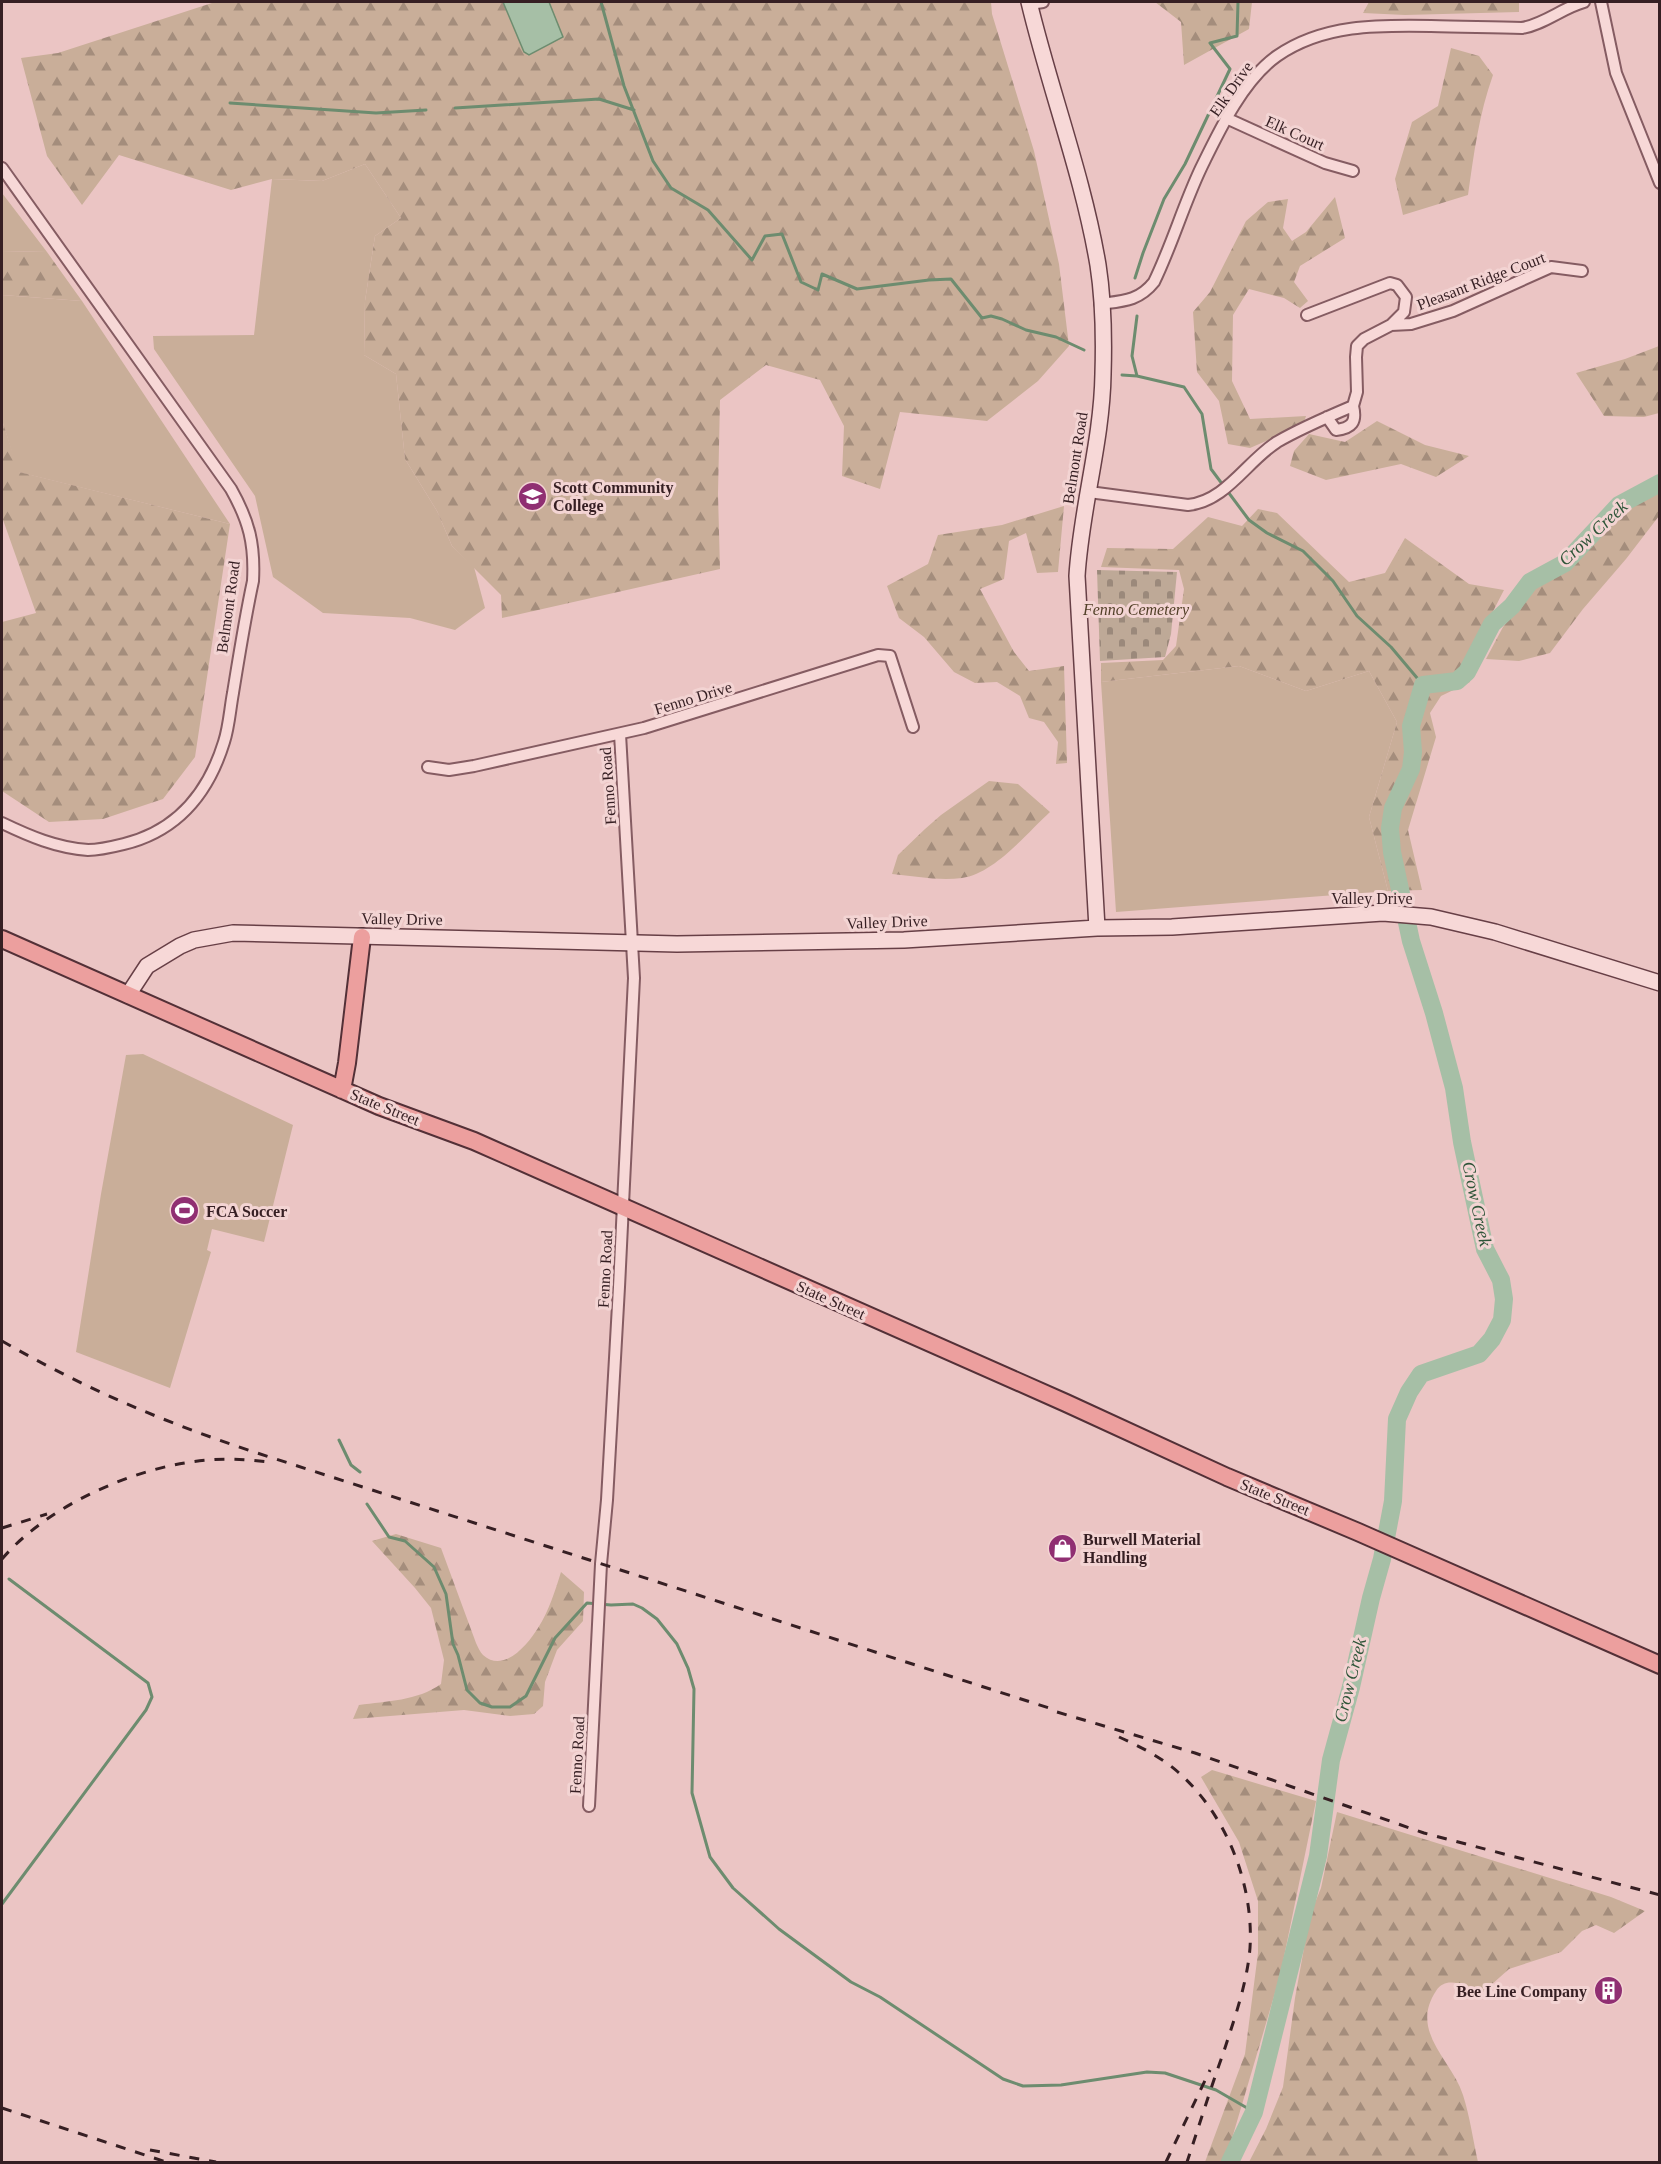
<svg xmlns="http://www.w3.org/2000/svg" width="1661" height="2164" font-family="'Times New Roman',serif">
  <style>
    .green { fill: #c9ae99 }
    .forest { fill: url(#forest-firs) }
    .cemetery { fill: url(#cemetery-stones) }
    .water { fill: #a6bfa6; stroke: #6d8c6f; stroke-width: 1.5 }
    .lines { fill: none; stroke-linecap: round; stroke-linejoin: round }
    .stream { stroke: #6d8c6f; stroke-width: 3 }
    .river { stroke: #a6bfa6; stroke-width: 18 }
    .street-casing { stroke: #855c62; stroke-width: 14 }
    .secondary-casing { stroke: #673f46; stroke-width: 18 }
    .primary-casing { stroke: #533037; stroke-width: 20 }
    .street { stroke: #f7d8d7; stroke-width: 10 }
    .secondary { stroke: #f7d8d7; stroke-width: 15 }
    .primary { stroke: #ec9f9e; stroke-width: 16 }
    .rail { stroke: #361f23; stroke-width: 3; stroke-dasharray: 10 10; stroke-linecap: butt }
    .labels { text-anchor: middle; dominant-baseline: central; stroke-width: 6; stroke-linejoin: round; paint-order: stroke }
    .street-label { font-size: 16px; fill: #361f23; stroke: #f3d4d3 }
    .poi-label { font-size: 16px; font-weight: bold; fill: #361f23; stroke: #f3d4d3; text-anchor: start }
    .park-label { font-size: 16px; font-style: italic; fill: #513f27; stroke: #f3d4d3 }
    .water-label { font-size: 18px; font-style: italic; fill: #2f5539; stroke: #f3d4d3 }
  </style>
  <defs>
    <pattern id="forest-firs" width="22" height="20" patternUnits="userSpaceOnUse" patternTransform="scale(1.5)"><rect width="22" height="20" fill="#c9ae99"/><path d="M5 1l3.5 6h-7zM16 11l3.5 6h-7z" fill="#a48d7c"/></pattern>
    <pattern id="cemetery-stones" width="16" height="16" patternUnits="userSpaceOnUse" patternTransform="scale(1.5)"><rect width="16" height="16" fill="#bea997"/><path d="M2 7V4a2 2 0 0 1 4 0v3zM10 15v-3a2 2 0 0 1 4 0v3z" fill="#9b897b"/></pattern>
  </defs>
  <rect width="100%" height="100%" fill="#ebc5c4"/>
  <!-- green -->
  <path class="green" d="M365,164L401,218L375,236L365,301L364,355L396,374L405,459L437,511L452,546L474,567L485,608L455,630L410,618L323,613L273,577L255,496L154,349L153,336L254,335L272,179L322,181Z
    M2,193L47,252L2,251Z
    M2,295L82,301L230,524L18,472L2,420Z
    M1239,666L1306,691L1369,671L1397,722L1369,817L1388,891L1116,912L1101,682Z
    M143,1054L293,1125L264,1242L212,1229L207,1250L211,1252L170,1388L76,1352L101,1194L126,1055Z"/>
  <!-- forest -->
  <path class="forest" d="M215,2H991L992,14L1034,151L1059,264L1069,346L1038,381L987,421L900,412L880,489L842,476L844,426L820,380L766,365L720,400L718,494L720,569L502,618L501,595L452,546L437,511L405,459L396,374L364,355L365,301L375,236L401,218L365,164L322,181L272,179L231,190L119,155L82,205L47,156L21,58L58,53Z
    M1155,2H1252L1249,29L1184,65L1181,22Z
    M1369,2H1519V12L1405,15L1363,13Z
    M1451,48L1479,56L1493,75C1479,114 1474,153 1468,195L1403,215L1395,179L1412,122L1438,106Z
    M1335,197L1345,238L1300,266L1294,282L1308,301L1300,308L1284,298L1249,289L1233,315L1232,381L1250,419L1306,416L1303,425L1250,448L1228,444L1219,401L1197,372L1193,312L1210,292L1246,221L1268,202L1288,199L1283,228L1292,241L1306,232Z
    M2,251L47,252L82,301L2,295Z
    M1659,346V413L1644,417L1604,416L1576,373L1625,359Z
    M2,420L19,472L230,524L195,757L163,799L103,819L49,822L2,791V622L36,613L2,517Z
    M1377,421L1425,445L1469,456L1436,477L1401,464L1326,480L1290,466L1294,451L1309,434L1345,442Z
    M1659,493V516L1626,559L1583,609L1550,653L1519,661L1486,659L1503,627L1537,586L1577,561L1632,504Z
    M1064,506L1058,572L1037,573L1026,533L1009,541L1004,579L980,589L1014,652L1029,671L1064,666L1067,763L1056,764L1058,742L1044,722L1029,718L1020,696L997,682L975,683L954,672L924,637L899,618L887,586L928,564L938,535L1002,525Z
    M1258,509L1277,513L1349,582L1385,573L1405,538L1469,584L1504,590L1468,660L1470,682L1441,696L1430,713L1436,737L1408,830L1422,890L1388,891L1369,817L1397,722L1369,671L1306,691L1239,666L1101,682V663L1163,660L1176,646L1184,589L1179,570L1101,567L1107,548L1173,549L1208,517L1242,526Z
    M989,781L1018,784L1050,812C1026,834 995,873 962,878C938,881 915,876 892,874L898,855L925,829L941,815Z
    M396,1534L441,1548L476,1643C478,1647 480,1652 483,1655C504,1674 528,1644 538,1628C549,1611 555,1591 561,1572L584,1592L583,1621L557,1650L545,1682L543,1706L534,1714L510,1716L464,1710L353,1719L359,1705C387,1701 417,1701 441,1684L444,1660L431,1608L415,1588L372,1541Z
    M1212,1770L1316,1801L1280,1976L1225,2162H1205L1245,2054L1258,1953V1901L1239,1842L1201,1777Z
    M1337,1812L1611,1897L1645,1911L1614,1933L1596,1925L1582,1931L1561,1952L1509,1969L1481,1994C1468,1987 1447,1974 1436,1991C1409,2032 1452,2060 1463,2095C1470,2117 1473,2140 1478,2162H1249L1266,2129L1283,2087L1295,1998L1310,1915L1321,1888Z"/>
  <!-- cemetery -->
  <path class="cemetery" d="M1097,570L1177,572L1171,634L1165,657L1100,661Z"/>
  <!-- water -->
  <path class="water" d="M503,2H549L563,37L529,55L524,52Z"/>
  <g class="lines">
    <!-- stream -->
    <path class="stream" d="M601,2L624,86L653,161L671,188L708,210L752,260L765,236L782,234L801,282L818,290L822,274L857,289L929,280L951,279L982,318L991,316L1002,319L1026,330L1056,337L1084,350
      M230,103L376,113L426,110
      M455,108L599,99L634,110
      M1135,278L1143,253L1164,199L1185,164L1230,69L1210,43L1237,36L1238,2
      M1137,316L1132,356L1137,376
      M1122,375L1137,376L1184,387L1202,414L1211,469L1249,520L1267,533L1303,551L1333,581L1357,616L1391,647L1423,685
      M339,1440L351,1465L360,1472
      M367,1504L389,1537L405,1541L434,1567L446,1594L453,1644L458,1655L467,1690L480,1703L492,1707H510L526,1696L555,1638L587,1603L611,1605L633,1604L642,1608L657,1619L677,1644L688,1668L694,1689L692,1793L710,1857L733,1888L779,1929L851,1982L880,1997L1003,2079L1023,2086L1061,2085L1147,2072L1165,2073L1216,2090L1254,2112
      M2,1904L146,1710L152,1697L148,1683L9,1579"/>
    <!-- river -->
    <path class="river" d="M1230,2162L1254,2112L1318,1856L1331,1760L1351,1687L1371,1598L1382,1559L1393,1501L1397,1419L1409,1392L1421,1374L1479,1354L1492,1339L1502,1320L1504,1299L1501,1280L1485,1249L1462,1142L1454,1088L1434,1013L1411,941L1392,852L1390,828L1393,808L1411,769L1413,752L1411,726L1423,685L1457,681L1467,672L1492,624L1512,606L1530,582L1565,563L1619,505L1660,483"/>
    <defs>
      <path id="street" d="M1601,2L1616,73L1660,183
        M1030,4L1043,2
        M1226,118L1325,163L1353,171
        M2,168L231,489C249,521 255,544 253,581C245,618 239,656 233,693C230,709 229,727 224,742C208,794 177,831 124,844C112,847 100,850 88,850C57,848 29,836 2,823
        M1100,304C1123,301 1139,301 1154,282C1172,245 1183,206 1201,168C1219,131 1243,80 1277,56C1323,24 1378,25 1431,26C1461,27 1492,27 1522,28C1545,24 1562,8 1584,2
        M1307,315L1390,283L1397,285L1406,297L1404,312L1391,325
        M1353,406L1357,392L1356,357L1357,346L1364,339L1391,325L1411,324L1453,311L1551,267L1582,271
        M1327,417L1336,430C1352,428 1357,422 1353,406
        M1089,492L1188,505C1226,501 1246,462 1277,442C1301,428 1327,417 1353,406
        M428,767L449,770L474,766L644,728L878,655L890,656L913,727
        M589,1806L601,1564L607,1500L619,1287L634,978L620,734"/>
      <path id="secondary" d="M1029,2C1050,90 1083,176 1098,265C1103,297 1104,341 1103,374C1102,442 1081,508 1077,576L1097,928
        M128,995L147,966L180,946L194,940L233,933L677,944L904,940L1097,928L1172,927L1383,913L1431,917L1495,932L1660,983"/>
      <path id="primary" d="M2,939L379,1106L474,1141L1066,1403L1227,1477L1358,1532L1660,1665
        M342,1090L347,1063L362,937"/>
    </defs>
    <!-- street casing -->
    <use href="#street" class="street-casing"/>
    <!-- secondary casing -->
    <use href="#secondary" class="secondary-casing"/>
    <!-- primary casing -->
    <use href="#primary" class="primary-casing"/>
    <!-- street -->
    <use href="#street" class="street"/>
    <!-- secondary -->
    <use href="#secondary" class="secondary"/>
    <!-- primary -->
    <use href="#primary" class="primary"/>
    <!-- rail -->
    <path class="rail" d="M2,1341C84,1388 161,1421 251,1451L1049,1708L1057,1712L1195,1753L1424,1833L1660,1895
      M2,1528L47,1514
      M2,1559C48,1505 138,1465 209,1460C229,1458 249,1460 269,1462
      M1119,1737C1139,1746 1161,1757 1178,1772C1226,1814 1254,1884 1250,1948C1247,1984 1234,2020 1223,2054C1210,2090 1199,2126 1187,2162
      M2,2108L166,2162
      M150,2150L216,2162
      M1166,2162L1210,2070"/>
  </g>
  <!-- icons -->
  <defs>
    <symbol id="university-disc" viewBox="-11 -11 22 22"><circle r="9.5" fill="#902f72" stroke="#f3d4d3"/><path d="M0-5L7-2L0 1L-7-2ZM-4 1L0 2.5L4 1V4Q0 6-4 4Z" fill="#fff"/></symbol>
    <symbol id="stadium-disc" viewBox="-11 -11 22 22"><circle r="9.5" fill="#902f72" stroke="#f3d4d3"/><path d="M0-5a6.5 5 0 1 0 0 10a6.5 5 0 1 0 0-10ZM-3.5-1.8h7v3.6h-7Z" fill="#fff"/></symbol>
    <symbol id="shop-disc" viewBox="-11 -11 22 22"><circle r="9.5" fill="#902f72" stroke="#f3d4d3"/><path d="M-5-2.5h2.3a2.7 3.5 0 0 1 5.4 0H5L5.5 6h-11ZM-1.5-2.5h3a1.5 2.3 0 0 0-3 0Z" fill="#fff"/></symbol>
    <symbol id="building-disc" viewBox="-11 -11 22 22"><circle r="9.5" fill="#902f72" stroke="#f3d4d3"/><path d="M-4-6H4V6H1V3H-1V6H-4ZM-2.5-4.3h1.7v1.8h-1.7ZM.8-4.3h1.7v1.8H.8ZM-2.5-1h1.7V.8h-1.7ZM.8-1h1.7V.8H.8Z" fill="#fff"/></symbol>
  </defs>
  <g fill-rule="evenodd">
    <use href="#university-disc" x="516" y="480" width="33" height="33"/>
    <use href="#stadium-disc" x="168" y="1194" width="33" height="33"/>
    <use href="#shop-disc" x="1046" y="1532" width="33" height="33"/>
    <use href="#building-disc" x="1592" y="1974" width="33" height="33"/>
  </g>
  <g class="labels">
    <!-- street labels -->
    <g class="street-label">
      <text transform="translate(1231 89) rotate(-55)">Elk Drive</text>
      <text transform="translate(1295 133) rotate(24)">Elk Court</text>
      <text transform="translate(1481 281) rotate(-21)">Pleasant Ridge Court</text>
      <text transform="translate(1075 458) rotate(-81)">Belmont Road</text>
      <text transform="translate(228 607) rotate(-82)">Belmont Road</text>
      <text transform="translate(693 698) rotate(-17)">Fenno Drive</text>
      <text transform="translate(608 786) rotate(-94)">Fenno Road</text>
      <text x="1372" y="898">Valley Drive</text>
      <text transform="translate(402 919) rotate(1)">Valley Drive</text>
      <text transform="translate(887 922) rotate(-2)">Valley Drive</text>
      <text transform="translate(385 1107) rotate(22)">State Street</text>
      <text transform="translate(605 1269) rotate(-87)">Fenno Road</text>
      <text transform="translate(831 1300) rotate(24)">State Street</text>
      <text transform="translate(1275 1497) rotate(22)">State Street</text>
      <text transform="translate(577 1755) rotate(-87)">Fenno Road</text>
    </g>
    <!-- poi labels -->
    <g class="poi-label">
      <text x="553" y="487">Scott Community<tspan x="553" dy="18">College</tspan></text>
      <text x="206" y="1211">FCA Soccer</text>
      <text x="1083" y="1539">Burwell Material<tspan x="1083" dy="18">Handling</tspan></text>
      <text x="1587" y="1991" text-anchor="end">Bee Line Company</text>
    </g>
    <!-- park labels -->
    <g class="park-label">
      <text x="1136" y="609">Fenno Cemetery</text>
    </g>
    <!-- water labels -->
    <g class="water-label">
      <text transform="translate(1593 533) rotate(-43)">Crow Creek</text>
      <text transform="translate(1477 1204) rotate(78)">Crow Creek</text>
      <text transform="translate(1350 1680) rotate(-76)">Crow Creek</text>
    </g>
  </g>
  <!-- border -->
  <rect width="1661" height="2164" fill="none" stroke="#361f23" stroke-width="6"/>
</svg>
